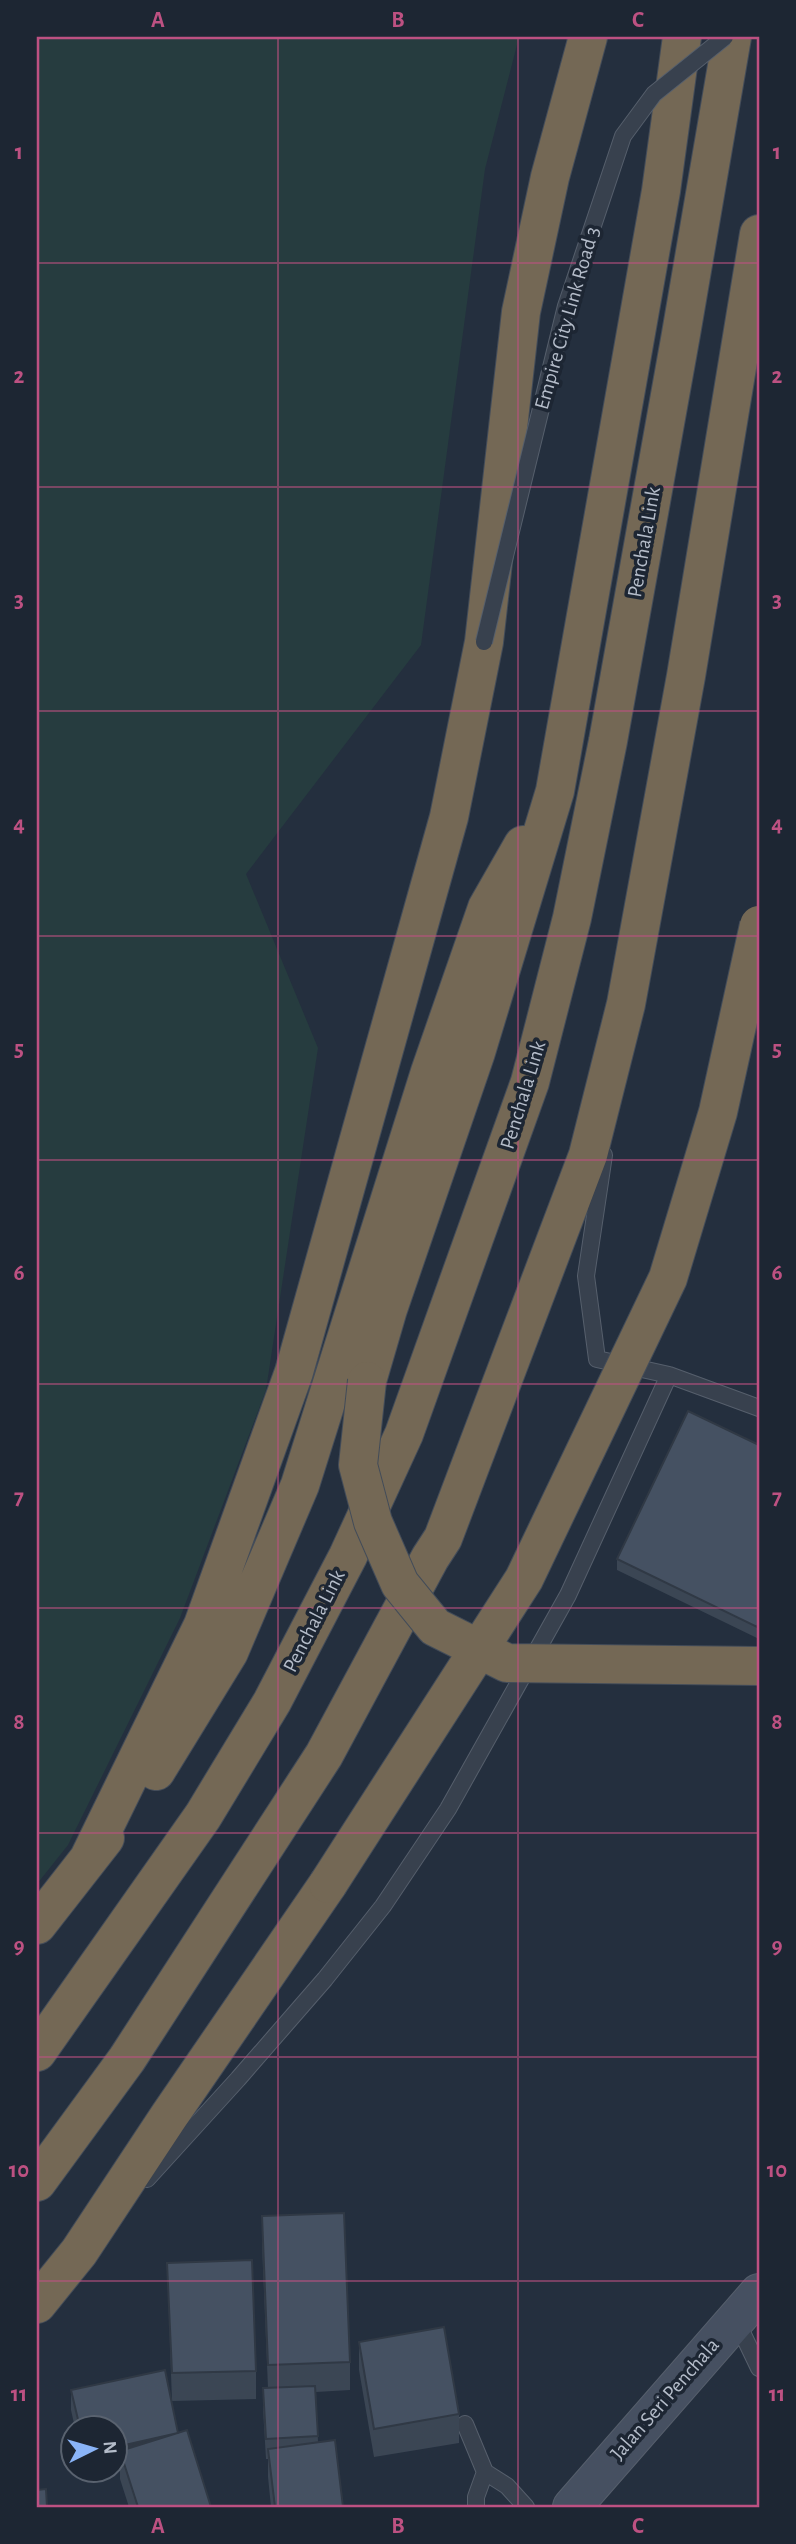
<svg xmlns="http://www.w3.org/2000/svg" width="796" height="2544" font-family="'Alegreya Sans',sans-serif">
  <style>
    .green { fill: #263c3f }
    .lines { fill: none; stroke-linecap: round; stroke-linejoin: round }
    .lane-casing { stroke: #565f6c; stroke-width: 18 }
    .secondary-casing { stroke: #565f6c; stroke-width: 40 }
    .highway-casing { stroke: #434c59; stroke-width: 40 }
    .lane { stroke: #38414e; stroke-width: 16 }
    .secondary { stroke: #465061; stroke-width: 38 }
    .highway { stroke: #746855; stroke-width: 38 }
    .lane-bridge-casing { stroke: #565f6c; stroke-width: 18; stroke-linecap: butt }
    .highway-bridge-casing { stroke: #434c59; stroke-width: 40; stroke-linecap: butt }
    .lane-bridge { stroke: #38414e; stroke-width: 16 }
    .highway-bridge { stroke: #746855; stroke-width: 38 }
    .wall { fill: #3b4654 }
    .shaded-wall { fill: #303945 }
    .building { fill: #455162; stroke: #303945; stroke-width: 2 }
    .grid { fill: none; stroke: #bd5182; stroke-width: 2; stroke-opacity: 0.55 }
    .labels { text-anchor: middle; dominant-baseline: central; stroke-width: 7; stroke-linejoin: round; paint-order: stroke }
    .street-label { font-size: 21px; fill: #b4bcc9; stroke: #1d2633 }
    .neatline { fill: none; stroke: #bd5182; stroke-width: 2.5 }
    .grid-label { font-size: 23px; text-anchor: middle; font-weight: bold; fill: #bd5182 }
  </style>
  <rect width="100%" height="100%" fill="#242f3e"/>
  <!-- green -->
  <path class="green" d="M37,37H519L485,169L421,645L246,874L318,1048L266,1390L180,1618L68,1845L37,1884Z"/>
  <g class="lines">
    <defs>
      <path id="lane" d="M604,1155L586,1276L597,1359L669,1375L759,1408
        M147,2179L238,2079L325,1979L383,1906L448,1809L568,1595L669,1375
        M736,2320L759,2368
        M465,2424L485,2472L507,2486L526,2507
        M476,2507V2497L485,2472"/>
      <path id="secondary" d="M572,2507L759,2293"/>
      <path id="highway" d="M367,1381L388,1309L476,1052L555,791L661,191L682,37
        M156,1771L229,1652L300,1485L430,1072L487,908L523,845
        M89,1858L203,1625L294,1372L449,817L484,642L521,312L550,177L588,37
        M37,1925L105,1838
        M37,2052L203,1816L272,1702L348,1556L404,1434L530,1082L572,918L608,741L681,334L732,37
        M37,2182L127,2059L324,1755L430,1558L443,1538L588,1155L626,1004L686,676L759,234
        M37,2304L79,2252L169,2116L328,1884"/>
    </defs>
    <!-- lane casing -->
    <use href="#lane" class="lane-casing"/>
    <!-- secondary casing -->
    <use href="#secondary" class="secondary-casing"/>
    <!-- highway casing -->
    <use href="#highway" class="highway-casing"/>
    <!-- lane -->
    <use href="#lane" class="lane"/>
    <!-- secondary -->
    <use href="#secondary" class="secondary"/>
    <!-- highway -->
    <use href="#highway" class="highway"/>
    <defs>
      <path id="lane-bridge" d="M484,642L566,306L623,136L654,94L725,37"/>
      <path id="highway-bridge" d="M367,1381L358,1465L373,1522L400,1584L435,1627L507,1663L759,1666
        M328,1884L524,1579L668,1278L718,1112L759,925"/>
    </defs>
    <!-- lane-bridge casing -->
    <use href="#lane-bridge" class="lane-bridge-casing"/>
    <!-- highway-bridge casing -->
    <use href="#highway-bridge" class="highway-bridge-casing"/>
    <!-- lane-bridge -->
    <use href="#lane-bridge" class="lane-bridge"/>
    <!-- highway-bridge -->
    <use href="#highway-bridge" class="highway-bridge"/>
  </g>
  <!-- wall -->
  <path class="wall" d="M759,1445V1633L757,1638L617,1570V1559Z
    M262,2216L350,2362V2390L316,2392L318,2442L343,2507H271L268,2477V2459H266L263,2409V2388H268L262,2245Z
    M167,2263L256,2371V2399L172,2401Z
    M359,2342L459,2414V2443L374,2457L359,2370Z
    M71,2390L178,2433L211,2507H129L120,2479V2467L116,2428H75L71,2410Z"/>
  <!-- shaded-wall -->
  <path class="shaded-wall" d="M759,1622V1633L757,1638V1627Z
    M178,2434L120,2451V2467L116,2468V2447Z
    M85,2470H103L85,2474Z"/>
  <!-- building -->
  <path class="building" d="M688,1411L759,1445V1622L757,1627L617,1559Z
    M344,2213L350,2362L268,2365L262,2216Z
    M252,2260L256,2371L172,2373L167,2263Z
    M444,2327L459,2414L374,2429L359,2342Z
    M165,2370L178,2433L116,2447V2428H80L71,2390Z
    M315,2386L318,2436L266,2439L263,2388Z
    M187,2430L211,2507H138L120,2451Z
    M335,2440L343,2507H275L268,2449Z
    M46,2489L47,2507H37V2490Z"/>
  <!-- grid -->
  <path class="grid" d="M278,37V2507M518,37V2507M37,263H759M37,487H759M37,711H759M37,936H759M37,1160H759M37,1384H759M37,1608H759M37,1833H759M37,2057H759M37,2281H759"/>
  <g class="labels">
    <!-- street labels -->
    <g class="street-label">
      <text transform="translate(567 318) rotate(-74)">Empire City Link Road 3</text>
      <text transform="translate(644 542) rotate(-80)">Penchala Link</text>
      <text transform="translate(523 1095) rotate(-73)">Penchala Link</text>
      <text transform="translate(314 1621) rotate(-63)">Penchala Link</text>
      <text transform="translate(665 2399) rotate(-49)">Jalan Seri Penchala</text>
    </g>
  </g>
  <!-- border -->
  <rect width="796" height="2544" fill="none" stroke="#1d2633" stroke-width="77"/>
  <!-- north arrow -->
  <g transform="translate(94 2449) rotate(85)"><circle r="33" fill="#1d2633" stroke="#59626f" stroke-width="2"/>
  <path d="M0-5L12 26L0 18L-12 26Z" fill="#8ab4f8"/>
  <text y="-10" font-size="19" font-weight="bold" text-anchor="middle" fill="#b4bcc9">N</text>
  </g>
  <rect x="38" y="38" width="720" height="2468" class="neatline"/>
  <g class="grid-label">
    <text x="158" y="27">A</text>
    <text x="398" y="27">B</text>
    <text x="638" y="27">C</text>
    <text x="19" y="159">1</text>
    <text x="777" y="159">1</text>
    <text x="19" y="383">2</text>
    <text x="777" y="383">2</text>
    <text x="19" y="607">3</text>
    <text x="777" y="607">3</text>
    <text x="19" y="831">4</text>
    <text x="777" y="831">4</text>
    <text x="19" y="1056">5</text>
    <text x="777" y="1056">5</text>
    <text x="19" y="1280">6</text>
    <text x="777" y="1280">6</text>
    <text x="19" y="1504">7</text>
    <text x="777" y="1504">7</text>
    <text x="19" y="1729">8</text>
    <text x="777" y="1729">8</text>
    <text x="19" y="1953">9</text>
    <text x="777" y="1953">9</text>
    <text x="19" y="2177">10</text>
    <text x="777" y="2177">10</text>
    <text x="19" y="2401">11</text>
    <text x="777" y="2401">11</text>
    <text x="158" y="2533">A</text>
    <text x="398" y="2533">B</text>
    <text x="638" y="2533">C</text>
  </g>
</svg>
